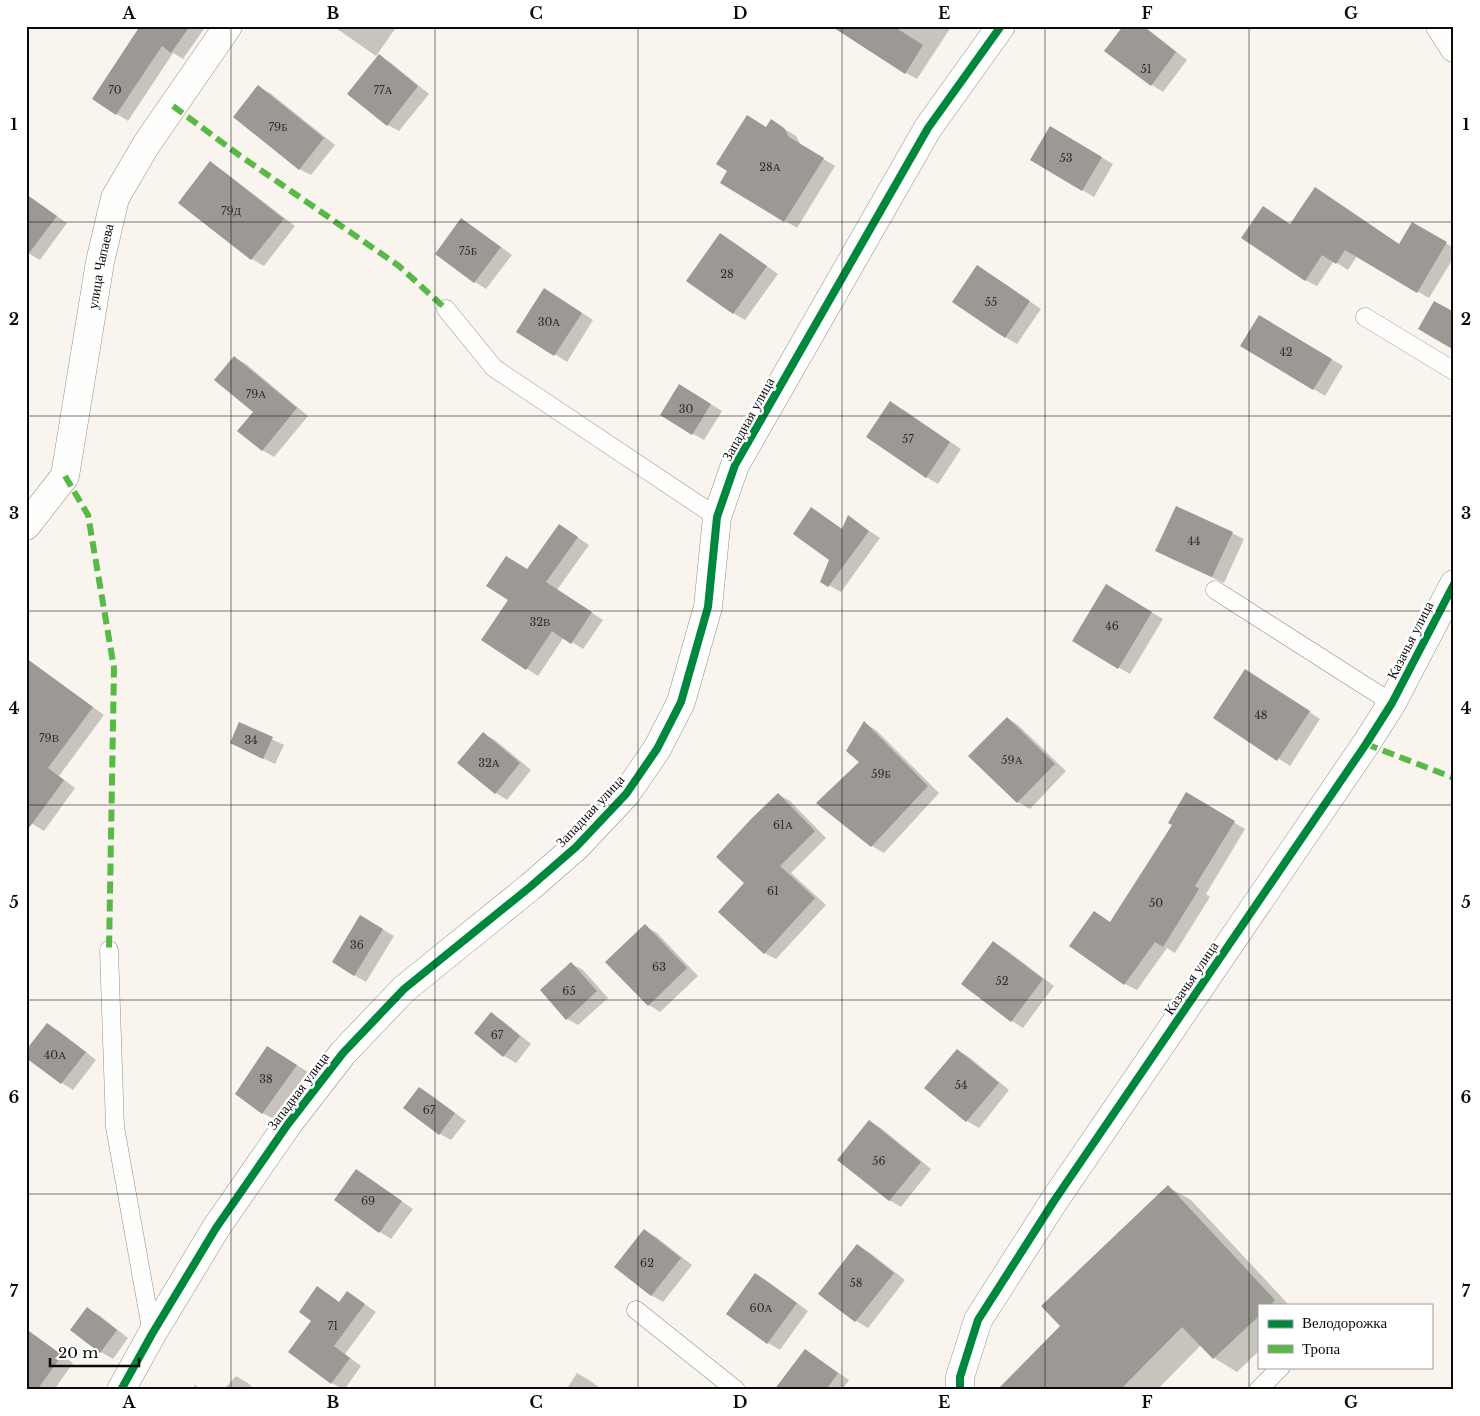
<svg xmlns="http://www.w3.org/2000/svg" width="1480" height="1416" font-family="'Libre Baskerville',serif">
  <style>
    .shadow { fill: #0003 }
    .building { fill: #9c9894 }
    .lines { fill: none; stroke-linecap: round; stroke-linejoin: round }
    .service-casing { stroke: #92908d; stroke-width: 19 }
    .minor-casing { stroke: #92908d; stroke-width: 29 }
    .service { stroke: #fefefc; stroke-width: 18 }
    .minor { stroke: #fefefc; stroke-width: 28 }
    .quiet { stroke: #58b947; stroke-width: 6; stroke-dasharray: 12 6; stroke-linecap: butt }
    .cycleway-casing { stroke: #fff; stroke-width: 11 }
    .cycleway { stroke: #00873e; stroke-width: 8 }
    .grid { fill: none; stroke: #0b0b0b; stroke-width: 1; stroke-opacity: 0.55 }
    .labels { text-anchor: middle; dominant-baseline: central; stroke-width: 5; stroke-linejoin: round; paint-order: stroke }
    .number-label { font-size: 11px; fill: #2f2e2d }
    .street-label { font-size: 14px; fill: #0b0b0b; stroke: #fff }
    .neatline { fill: none; stroke: #0b0b0b; stroke-width: 2 }
    .grid-label { font-size: 16px; text-anchor: middle; font-weight: bold; fill: #0b0b0b }
  </style>
  <rect width="100%" height="100%" fill="#f9f5ee"/>
  <!-- shadow -->
  <path class="shadow" d="M136,26H206L183,59L173,53L128,121L93,99L139,29Z
    M333,26H397L376,56Z
    M861,26H954L953,28L951,27L917,79L906,73Z
    M1125,26H1144L1187,60L1163,92L1152,85Z
    M379,56L391,63L429,94L399,131L388,125Z
    M258,87L270,93L335,145L311,175L299,169Z
    M771,121L796,136L801,145L835,166L797,228L722,182Z
    M1051,128L1113,164L1094,197L1032,160Z
    M211,163L222,170L295,226L264,266L252,259L180,203Z
    M1316,189L1400,245L1413,223L1454,248V257L1429,298L1357,256L1348,270L1334,261L1317,286L1305,280L1291,225Z
    M26,195L67,223L40,260L26,252Z
    M473,227L512,255L486,289L475,282L436,254Z
    M732,241L778,274L745,320L733,313Z
    M989,274L1041,309L1017,344L1005,337Z
    M556,296L593,320L567,362L518,331Z
    M1259,316L1343,366L1325,396L1242,346Z
    M235,358L246,364L308,416L274,457L262,450L254,412Z
    M691,392L722,411L704,440L693,434Z
    M902,409L961,449L938,484L926,477Z
    M812,509L843,530L848,517L880,538L841,592L821,581L831,560Z
    M559,525L589,545L557,590L603,620L583,649L564,637L538,676L483,640L528,570Z
    M1232,533L1244,539L1224,583L1168,557Z
    M1118,592L1163,619L1130,674L1073,641Z
    M26,659L104,715L59,776L75,788L44,831L26,820Z
    M1257,677L1320,719L1290,766L1215,717Z
    M1007,718L1018,725L1066,771L1030,809L1018,802Z
    M864,723L876,730L939,793L884,853L872,846L818,803L860,762Z
    M240,724L284,745L275,764L231,743Z
    M483,734L495,740L531,770L507,800L496,793Z
    M778,794L790,801L826,838L791,873L826,905L776,959L764,953L746,883Z
    M1187,794L1245,829L1206,894L1210,897L1175,953L1167,948L1137,990L1125,984L1071,945L1094,913L1111,923L1173,824Z
    M372,923L394,936L366,982L354,975Z
    M645,926L657,933L698,976L660,1012L649,1005Z
    M993,943L1005,949L1054,986L1023,1028L1012,1021Z
    M572,964L583,970L608,998L578,1025L567,1019Z
    M491,1014L503,1021L531,1044L516,1063L504,1056L476,1033Z
    M47,1024L59,1031L96,1060L73,1090L62,1083L26,1056Z
    M957,1050L969,1057L1009,1090L979,1128L967,1121L926,1088Z
    M279,1054L308,1072L274,1119L262,1113Z
    M420,1088L431,1095L466,1121L451,1140L440,1134Z
    M869,1121L881,1128L931,1169L901,1207L889,1200Z
    M356,1170L413,1209L391,1239L380,1232L335,1200Z
    M1168,1187L1191,1200L1289,1305H1259V1351L1237,1372L1214,1358L1201,1345L1157,1390H998L1061,1326Z
    M644,1230L656,1237L692,1265L663,1302L651,1295Z
    M857,1245L869,1252L905,1280L868,1328L856,1321L820,1293Z
    M756,1274L767,1281L808,1311L780,1350L768,1343L727,1313Z
    M318,1288L340,1303L359,1300L376,1312L345,1354L361,1366L344,1390L332,1383L290,1352L312,1320Z
    M87,1309L99,1315L128,1338L113,1359L101,1352L71,1330Z
    M26,1329L73,1363L54,1390H26Z
    M805,1350L849,1380L842,1390H778Z
    M577,1373L589,1380L603,1390H566Z
    M236,1376L248,1383L255,1390H223Z
    M195,1385L203,1390H191Z"/>
  <!-- building -->
  <path class="building" d="M133,26H190L171,53L162,46L116,115L92,99L138,29Z
    M831,26H893L923,45L905,74Z
    M1123,26H1143L1176,52L1151,86L1104,51Z
    M379,54L418,86L387,126L347,94Z
    M258,85L324,138L299,170L233,117Z
    M747,115L766,127L771,119L784,128L789,137L824,158L784,222L720,183L727,171L716,164Z
    M1050,126L1102,157L1082,191L1030,160Z
    M210,161L284,219L251,260L178,203Z
    M1315,187L1399,244L1412,222L1447,242L1417,293L1345,250L1336,264L1322,255L1305,281L1241,238L1263,206L1290,224Z
    M26,194L57,216L26,257Z
    M461,218L501,247L474,283L435,254Z
    M720,233L767,266L733,314L686,281Z
    M977,265L1030,301L1005,338L952,302Z
    M544,288L582,313L554,356L516,332Z
    M1434,301L1454,312V350L1418,329Z
    M1259,315L1332,359L1313,390L1240,346Z
    M234,356L297,408L262,451L237,431L253,412L214,380Z
    M679,384L711,404L692,435L660,415Z
    M890,401L950,442L926,478L866,437Z
    M1176,506L1233,532L1212,577L1155,551Z
    M811,507L842,529L848,515L869,531L828,587L820,582L829,560L793,534Z
    M559,524L578,537L546,582L592,612L571,644L552,631L526,670L481,640L508,600L486,586L506,556L527,569Z
    M1106,584L1152,612L1118,669L1072,641Z
    M26,658L93,707L48,768L64,780L26,832Z
    M1245,669L1310,711L1277,761L1213,718Z
    M1007,717L1055,764L1017,803L968,756Z
    M864,721L928,786L871,847L816,803L859,762L846,751Z
    M239,722L273,737L263,759L230,743Z
    M483,732L520,763L495,794L457,763Z
    M1186,792L1235,821L1195,886L1199,889L1163,947L1155,942L1124,985L1069,946L1094,911L1110,922L1172,825L1168,823Z
    M778,793L815,831L780,866L815,898L764,954L718,912L744,883L716,857L751,819Z
    M360,915L383,929L354,976L332,962Z
    M645,924L687,968L648,1006L605,962Z
    M993,941L1043,979L1011,1022L961,984Z
    M571,962L597,991L566,1020L540,990Z
    M491,1012L520,1036L503,1057L474,1033Z
    M47,1023L86,1052L61,1084L26,1058V1050Z
    M267,1046L297,1065L262,1114L235,1094Z
    M957,1049L999,1083L966,1122L924,1088Z
    M419,1087L455,1113L439,1135L403,1108Z
    M869,1120L921,1162L889,1201L837,1160Z
    M356,1169L402,1201L379,1233L334,1200Z
    M1168,1185L1275,1300L1271,1305H1259V1316L1213,1359L1182,1327L1120,1390H997L1060,1326L1041,1306Z
    M644,1229L681,1258L651,1296L614,1267Z
    M857,1244L894,1273L855,1322L818,1294Z
    M755,1273L797,1303L767,1344L726,1314Z
    M317,1286L339,1302L347,1291L365,1304L334,1346L350,1358L331,1384L288,1352L311,1321L299,1312Z
    M87,1307L117,1330L100,1353L70,1330Z
    M26,1329L62,1355L37,1390H26Z
    M805,1349L838,1373L826,1390H774Z"/>
  <g class="lines">
    <defs>
      <path id="service" d="M446,309L494,368L717,517
        M1365,317L1454,371
        M1215,590L1392,703
        M109,950L115,1127L152,1334
        M636,1310L736,1390
        M1258,1390L1281,1367"/>
      <g id="minor">
        <path d="M1440,26L1454,48"/>
        <path id="s1" d="M26,526L65,476L100,262L115,198L146,145L228,26"/>
        <path d="M121,1390L152,1334L216,1228L288,1124L343,1053L404,989L530,887L576,847L626,794L657,749L681,702L708,607L717,517L735,465L928,128L1001,26"/>
        <path d="M960,1390V1377L978,1320L1054,1201L1366,744L1392,703L1454,584"/>
      </g>
    </defs>
    <!-- service casing -->
    <use href="#service" class="service-casing"/>
    <!-- minor casing -->
    <use href="#minor" class="minor-casing"/>
    <!-- service -->
    <use href="#service" class="service"/>
    <!-- minor -->
    <use href="#minor" class="minor"/>
    <!-- quiet -->
    <path class="quiet" d="M173,106L239,155L399,266L446,309
      M65,476L88,515L114,668L109,950
      M1366,744L1454,778"/>
    <defs>
      <path id="cycleway" d="M121,1390L152,1334L216,1228L288,1124L343,1053L404,989L530,887L576,847L626,794L657,749L681,702L708,607L717,517L735,465L928,128L1001,26
        M960,1390V1377L978,1320L1054,1201L1366,744L1392,703L1454,584"/>
    </defs>
    <!-- cycleway casing -->
    <use href="#cycleway" class="cycleway-casing"/>
    <!-- cycleway -->
    <use href="#cycleway" class="cycleway"/>
  </g>
  <!-- grid -->
  <path class="grid" d="M231,26V1390M435,26V1390M638,26V1390M842,26V1390M1045,26V1390M1249,26V1390M26,222H1454M26,416H1454M26,611H1454M26,805H1454M26,1000H1454M26,1194H1454"/>
  <g class="labels">
    <!-- number labels -->
    <g class="number-label">
      <text x="1146" y="69">51</text>
      <text x="115" y="90">70</text>
      <text x="383" y="90">77А</text>
      <text x="278" y="127">79Б</text>
      <text x="1066" y="158">53</text>
      <text x="770" y="167">28А</text>
      <text x="231" y="211">79Д</text>
      <text x="468" y="251">75Б</text>
      <text x="727" y="274">28</text>
      <text x="991" y="302">55</text>
      <text x="549" y="322">30А</text>
      <text x="1286" y="352">42</text>
      <text x="256" y="394">79А</text>
      <text x="686" y="409">30</text>
      <text x="908" y="439">57</text>
      <text x="1194" y="541">44</text>
      <text x="540" y="622">32В</text>
      <text x="1112" y="626">46</text>
      <text x="1261" y="715">48</text>
      <text x="49" y="738">79В</text>
      <text x="251" y="740">34</text>
      <text x="1012" y="760">59А</text>
      <text x="489" y="763">32А</text>
      <text x="881" y="774">59Б</text>
      <text x="783" y="825">61А</text>
      <text x="773" y="891">61</text>
      <text x="1156" y="903">50</text>
      <text x="357" y="945">36</text>
      <text x="659" y="967">63</text>
      <text x="1002" y="981">52</text>
      <text x="569" y="991">65</text>
      <text x="497" y="1035">67</text>
      <text x="55" y="1055">40А</text>
      <text x="266" y="1079">38</text>
      <text x="961" y="1085">54</text>
      <text x="429" y="1110">67</text>
      <text x="879" y="1161">56</text>
      <text x="368" y="1201">69</text>
      <text x="647" y="1263">62</text>
      <text x="856" y="1283">58</text>
      <text x="761" y="1308">60А</text>
      <text x="333" y="1326">71</text>
    </g>
    <!-- street labels -->
    <g class="street-label">
      <text stroke="none"><textPath href="#s1" startOffset="276">улица Чапаева</textPath></text>
      <text transform="translate(748 419) rotate(-61)">Западная улица</text>
      <text transform="translate(1410 640) rotate(-63)">Казачья улица</text>
      <text transform="translate(590 811) rotate(-47)">Западная улица</text>
      <text transform="translate(1191 978) rotate(-56)">Казачья улица</text>
      <text transform="translate(298 1091) rotate(-53)">Западная улица</text>
    </g>
  </g>
  <!-- border -->
  <rect width="1480" height="1416" fill="none" stroke="#ffffff" stroke-width="55"/>
  <!-- legend -->
  <rect x="1258" y="1304" width="175" height="65" fill="#ffffff" stroke="#9d9d9d"/>
  <rect x="1268" y="1320" width="25" height="8" fill="#00873e" stroke="#9d9d9d"/>
  <text x="1302" y="1328" font-size="15" fill="#0b0b0b">Велодорожка</text>
  <rect x="1268" y="1345" width="25" height="8" fill="#58b947" stroke="#9d9d9d"/>
  <text x="1302" y="1354" font-size="15" fill="#0b0b0b">Тропа</text>
  <!-- scale -->
  <path d="M50 1358v8h89v-8" fill="none" stroke="#0b0b0b" stroke-width="2.5"/>
  <text x="58" y="1358" font-size="15" fill="#0b0b0b" stroke="#ffffff" stroke-width="4" paint-order="stroke">20 m</text>
  <rect x="28" y="28" width="1424" height="1360" class="neatline"/>
  <g class="grid-label">
    <text x="129" y="19">A</text>
    <text x="333" y="19">B</text>
    <text x="536" y="19">C</text>
    <text x="740" y="19">D</text>
    <text x="944" y="19">E</text>
    <text x="1147" y="19">F</text>
    <text x="1351" y="19">G</text>
    <text x="14" y="130">1</text>
    <text x="1466" y="130">1</text>
    <text x="14" y="325">2</text>
    <text x="1466" y="325">2</text>
    <text x="14" y="519">3</text>
    <text x="1466" y="519">3</text>
    <text x="14" y="714">4</text>
    <text x="1466" y="714">4</text>
    <text x="14" y="908">5</text>
    <text x="1466" y="908">5</text>
    <text x="14" y="1103">6</text>
    <text x="1466" y="1103">6</text>
    <text x="14" y="1297">7</text>
    <text x="1466" y="1297">7</text>
    <text x="129" y="1408">A</text>
    <text x="333" y="1408">B</text>
    <text x="536" y="1408">C</text>
    <text x="740" y="1408">D</text>
    <text x="944" y="1408">E</text>
    <text x="1147" y="1408">F</text>
    <text x="1351" y="1408">G</text>
  </g>
</svg>
